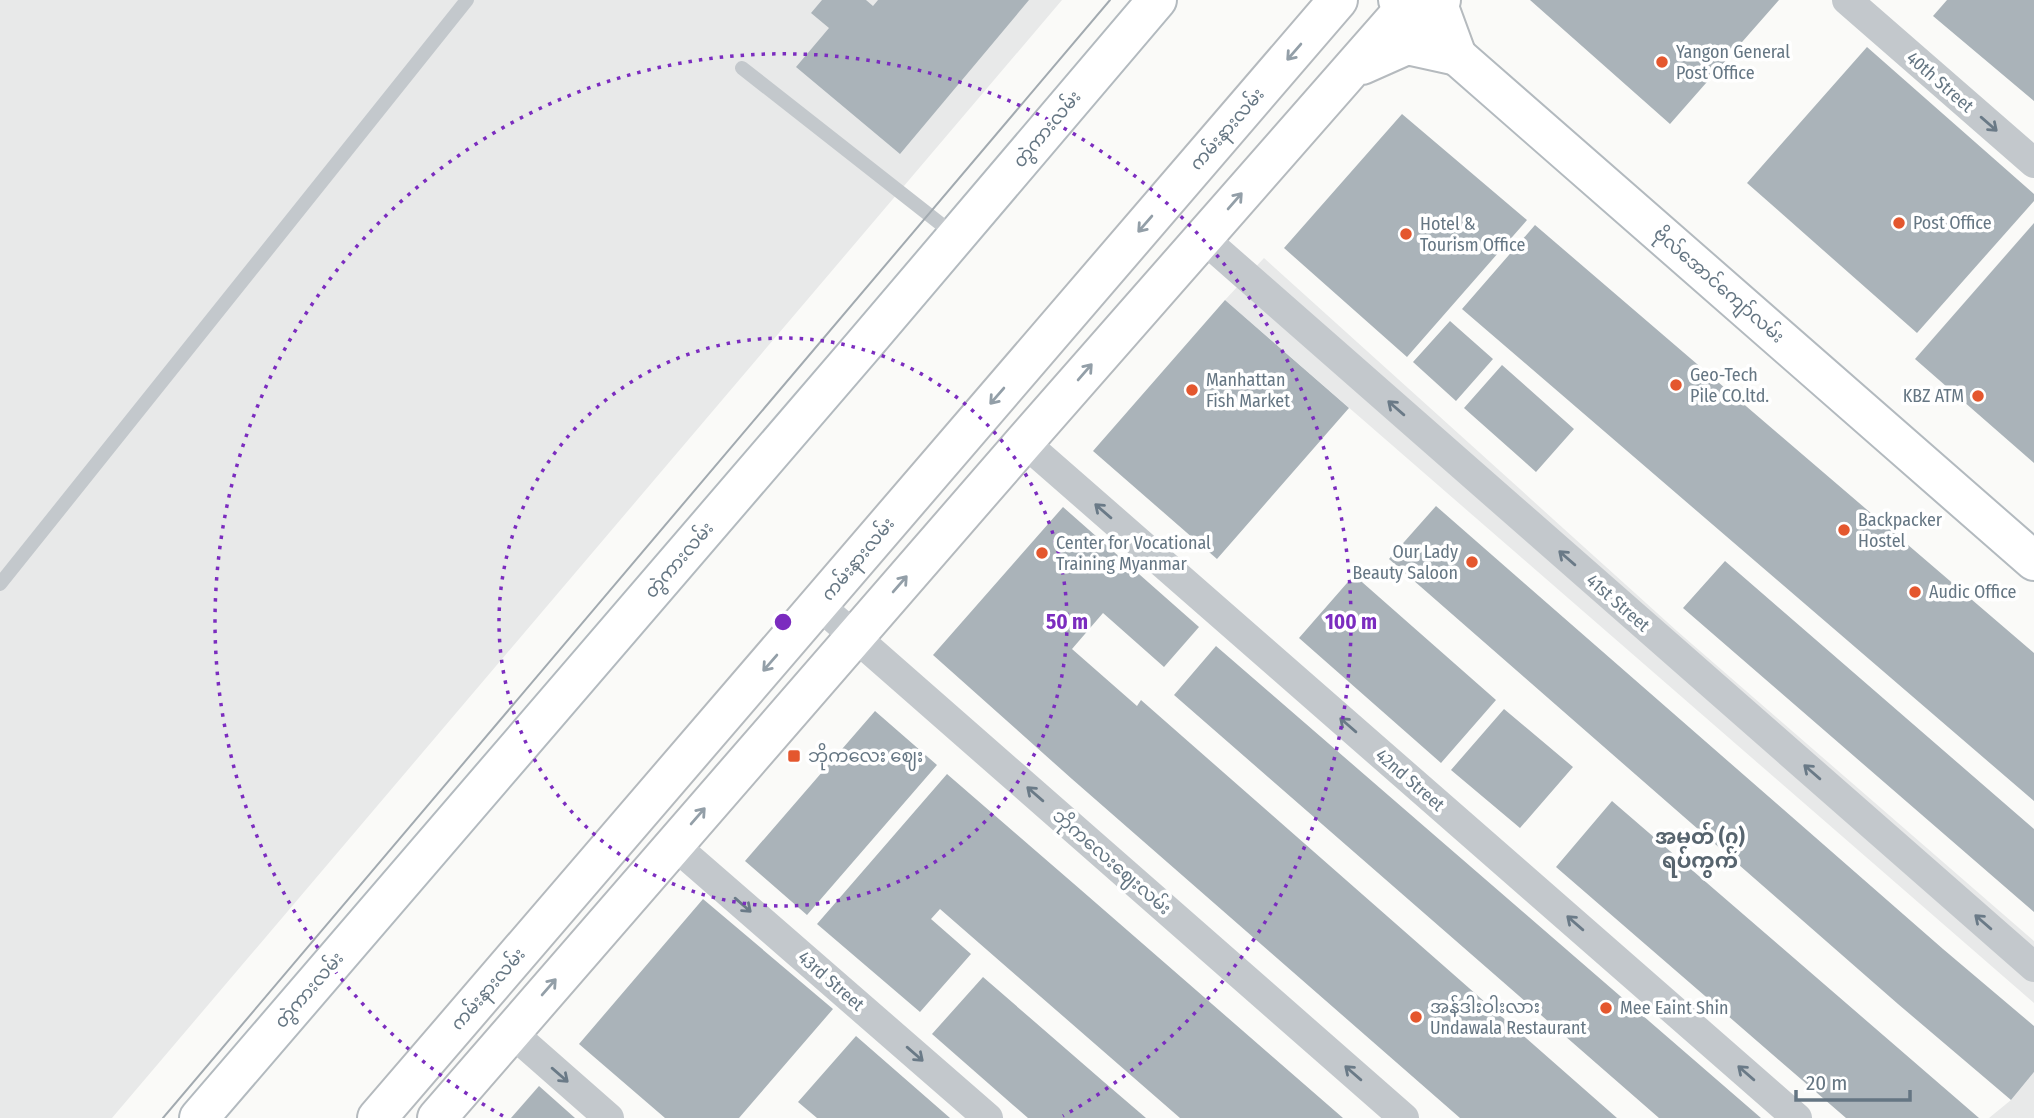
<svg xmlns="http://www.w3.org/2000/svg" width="2034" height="1118" font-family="'Fira Sans Condensed','Noto Sans Myanmar',sans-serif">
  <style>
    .built { fill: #e8e9e9 }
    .building { fill: #aab3b9 }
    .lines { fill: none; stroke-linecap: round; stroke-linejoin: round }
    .secondary-casing { stroke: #b3babf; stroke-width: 42 }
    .primary-casing { stroke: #b5babe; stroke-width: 42 }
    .lane { stroke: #c3c8cc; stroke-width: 14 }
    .street { stroke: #c3c8cc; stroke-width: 30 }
    .secondary { stroke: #fff; stroke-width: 38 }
    .primary { stroke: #fff; stroke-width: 38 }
    .tram { stroke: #a2aab0; stroke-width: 2 }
    .oneway { stroke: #939fa8 }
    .oneway2 { stroke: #6a7a87 }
    .ring { fill: none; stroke: #7b2cbf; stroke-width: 3.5; stroke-dasharray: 3.5 7 }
    .poi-dot { fill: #e4572e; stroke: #fff; stroke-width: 2.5 }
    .labels { text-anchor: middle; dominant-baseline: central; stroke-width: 7; stroke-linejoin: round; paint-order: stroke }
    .poi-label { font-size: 18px; fill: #657683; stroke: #fff; text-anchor: start }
    .street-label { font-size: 18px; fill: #657683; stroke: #fff }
    .quarter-label { font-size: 21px; font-weight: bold; fill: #57646e; stroke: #fff }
    .centre { fill: #7b2cbf; stroke: #fff; stroke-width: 3.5 }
    .ring-label { font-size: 21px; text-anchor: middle; font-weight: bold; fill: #7b2cbf; stroke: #fff; stroke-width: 7; stroke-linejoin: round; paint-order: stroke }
  </style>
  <rect width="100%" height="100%" fill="#fafaf8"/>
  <!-- built -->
  <path class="built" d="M0,0H1062L112,1118H0Z
    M1264,258L1677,631L2034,941V1003L1225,300Z
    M2034,1072V1118H1989L2011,1100Z"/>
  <!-- building -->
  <path class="building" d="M822,0H866L873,6L878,0H1029L900,154L796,67L829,28L811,13Z
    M1530,0H1779L1670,124Z
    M1947,0H2034V101L1933,16Z
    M1867,47L2034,194V201L1917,333L1747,183Z
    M1402,114L1527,220L1407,357L1284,248Z
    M2034,223V463L1915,359Z
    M1535,225L2034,653V801L1462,309Z
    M1225,300L1349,408L1217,559L1093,451Z
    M1450,321L1493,359L1456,401L1413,362Z
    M1502,365L1574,429L1536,472L1464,408Z
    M1436,506L1943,949L2034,1026V1072L2011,1100L1898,1004L1389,559Z
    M1063,507L1199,627L1164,667L1103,613L1072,649L1137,706L1141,700L1617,1118H1460L1072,779L933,655Z
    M1725,561L2034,829V912L1683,608Z
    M1354,575L1496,700L1441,763L1299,638Z
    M1216,646L1433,834L1761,1118H1659L1174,695Z
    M1504,709L1573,767L1520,828L1451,770Z
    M875,711L937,765L807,915L745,861Z
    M947,774L1081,890L1343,1118H1180L940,909L931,919L971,954L920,1012L817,924Z
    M1612,801L1780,946L1979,1118H1846L1556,867Z
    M703,899L833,1009L739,1118H665L579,1044Z
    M983,977L1104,1082L1146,1118H1028L1013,1105L932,1034Z
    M856,1036L950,1118H817L798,1102Z
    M539,1086L575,1118H511Z"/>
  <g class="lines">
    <defs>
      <path id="secondary" d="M1398,0L1457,56L2034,561
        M199,1118L862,347L1157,0"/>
      <path id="primary" d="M1441,0L1439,7L1457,56
        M1362,65L1407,45L1457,56
        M377,1118C698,746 1018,373 1338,0
        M437,1118L1024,442L1412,0"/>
    </defs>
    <!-- secondary casing -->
    <use href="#secondary" class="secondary-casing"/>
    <!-- primary casing -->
    <use href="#primary" class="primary-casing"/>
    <!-- lane -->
    <path class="lane" d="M742,68L956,236
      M0,584L467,0"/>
    <!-- street -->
    <path class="street" d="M1847,0L2034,163
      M1203,238L2034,967
      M1024,442L1797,1118
      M820,606L1404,1118
      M673,844L988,1118
      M510,1031L609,1118"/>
    <!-- secondary -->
    <use href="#secondary" class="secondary"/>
    <!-- primary -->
    <use href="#primary" class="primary"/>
    <!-- tram -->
    <path class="tram" d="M163,1118L1110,0"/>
  </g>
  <!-- one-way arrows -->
  <defs><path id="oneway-shaft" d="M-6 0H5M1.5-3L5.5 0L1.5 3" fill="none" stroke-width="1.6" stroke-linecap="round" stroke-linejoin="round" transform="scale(1.75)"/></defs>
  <g class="oneway">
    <use href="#oneway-shaft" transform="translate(1294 52) rotate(131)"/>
    <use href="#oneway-shaft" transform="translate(1235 201) rotate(-49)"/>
    <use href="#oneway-shaft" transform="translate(1145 224) rotate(131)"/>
    <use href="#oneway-shaft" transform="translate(1085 372) rotate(-49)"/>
    <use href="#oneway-shaft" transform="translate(997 396) rotate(131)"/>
    <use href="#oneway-shaft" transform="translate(900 584) rotate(-49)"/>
    <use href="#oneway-shaft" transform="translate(770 663) rotate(131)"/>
    <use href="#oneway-shaft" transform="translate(698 816) rotate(-49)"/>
    <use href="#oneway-shaft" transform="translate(549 987) rotate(-49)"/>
  </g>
  <g class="oneway2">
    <use href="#oneway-shaft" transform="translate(1989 124) rotate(41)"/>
    <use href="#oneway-shaft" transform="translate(1396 408) rotate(-139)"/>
    <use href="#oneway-shaft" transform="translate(1103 511) rotate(-139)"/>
    <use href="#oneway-shaft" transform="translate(1567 558) rotate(-139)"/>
    <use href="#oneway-shaft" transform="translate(1348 725) rotate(-139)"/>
    <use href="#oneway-shaft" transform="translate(1812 772) rotate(-139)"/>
    <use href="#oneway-shaft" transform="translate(1035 794) rotate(-139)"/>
    <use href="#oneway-shaft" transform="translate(743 905) rotate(41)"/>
    <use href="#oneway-shaft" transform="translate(1983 922) rotate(-139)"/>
    <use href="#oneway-shaft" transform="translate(1575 923) rotate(-139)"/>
    <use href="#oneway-shaft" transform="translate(915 1054) rotate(41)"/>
    <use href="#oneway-shaft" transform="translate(1353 1073) rotate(-139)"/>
    <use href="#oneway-shaft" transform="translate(1746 1073) rotate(-139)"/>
    <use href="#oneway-shaft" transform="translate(560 1075) rotate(41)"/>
  </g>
  <!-- distance rings -->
  <g class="ring">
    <circle cx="783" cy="622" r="284"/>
    <path d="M503 1116A568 568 0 1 1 1063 1116"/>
  </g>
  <!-- markers -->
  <g class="poi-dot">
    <circle cx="1662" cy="62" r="7"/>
    <circle cx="1899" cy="223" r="7"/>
    <circle cx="1406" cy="234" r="7"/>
    <circle cx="1676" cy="385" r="7"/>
    <circle cx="1192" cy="390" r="7"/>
    <circle cx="1978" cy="396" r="7"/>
    <circle cx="1844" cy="530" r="7"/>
    <circle cx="1042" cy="553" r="7"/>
    <circle cx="1472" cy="562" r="7"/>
    <circle cx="1915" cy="592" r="7"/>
    <rect x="787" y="749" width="14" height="14" rx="3.5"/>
    <circle cx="1606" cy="1008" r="7"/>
    <circle cx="1416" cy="1017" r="7"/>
  </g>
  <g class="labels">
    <!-- poi labels -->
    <g class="poi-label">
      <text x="1676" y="52">Yangon General<tspan x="1676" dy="21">Post Office</tspan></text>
      <text x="1913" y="223">Post Office</text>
      <text x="1420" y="224">Hotel &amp;<tspan x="1420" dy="21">Tourism Office</tspan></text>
      <text x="1690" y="375">Geo-Tech<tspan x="1690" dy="21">Pile CO.ltd.</tspan></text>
      <text x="1206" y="380">Manhattan<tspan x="1206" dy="21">Fish Market</tspan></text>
      <text x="1964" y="396" text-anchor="end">KBZ ATM</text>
      <text x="1858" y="520">Backpacker<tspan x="1858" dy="21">Hostel</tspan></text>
      <text x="1056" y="543">Center for Vocational<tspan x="1056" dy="21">Training Myanmar</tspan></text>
      <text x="1458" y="552" text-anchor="end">Our Lady<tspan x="1458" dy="21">Beauty Saloon</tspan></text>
      <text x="1929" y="592">Audic Office</text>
      <text x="808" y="756">ဘိုကလေး ဈေး</text>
      <text x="1430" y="1007">အန်ဒါးဝါးလား<tspan x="1430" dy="21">Undawala Restaurant</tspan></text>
      <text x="1620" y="1008">Mee Eaint Shin</text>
    </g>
    <!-- street labels -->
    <g class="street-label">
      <text transform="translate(1940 82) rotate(41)">40th Street</text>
      <text transform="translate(1047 129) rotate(-50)">တွဲကားလမ်း</text>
      <text transform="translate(1227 129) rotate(-49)">ကမ်းနားလမ်း</text>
      <text transform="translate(1719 285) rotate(41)">ဗိုလ်အောင်ကျော်လမ်း</text>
      <text transform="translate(858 559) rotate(-50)">ကမ်းနားလမ်း</text>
      <text transform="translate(679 560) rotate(-49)">တွဲကားလမ်း</text>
      <text transform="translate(1618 603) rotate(41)">41st Street</text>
      <text transform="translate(1410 780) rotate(41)">42nd Street</text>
      <text transform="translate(1112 862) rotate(41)">ဘိုကလေးဈေးလမ်း</text>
      <text transform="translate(831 981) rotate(41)">43rd Street</text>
      <text transform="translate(488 989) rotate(-49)">ကမ်းနားလမ်း</text>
      <text transform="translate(309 990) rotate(-49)">တွဲကားလမ်း</text>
    </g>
    <!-- quarter labels -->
    <g class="quarter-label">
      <text x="1700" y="837">အမှတ် (၇)<tspan x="1700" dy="24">ရပ်ကွက်</tspan></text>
    </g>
  </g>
  <circle cx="783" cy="622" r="10" class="centre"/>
  <g class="ring-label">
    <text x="1067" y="629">50 m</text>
    <text x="1351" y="629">100 m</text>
  </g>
  <!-- scale -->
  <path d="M1796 1090v10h114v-10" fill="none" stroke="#657683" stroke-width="3.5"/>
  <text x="1806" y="1090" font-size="21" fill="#657683" stroke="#ffffff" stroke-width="5" paint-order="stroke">20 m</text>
</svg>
